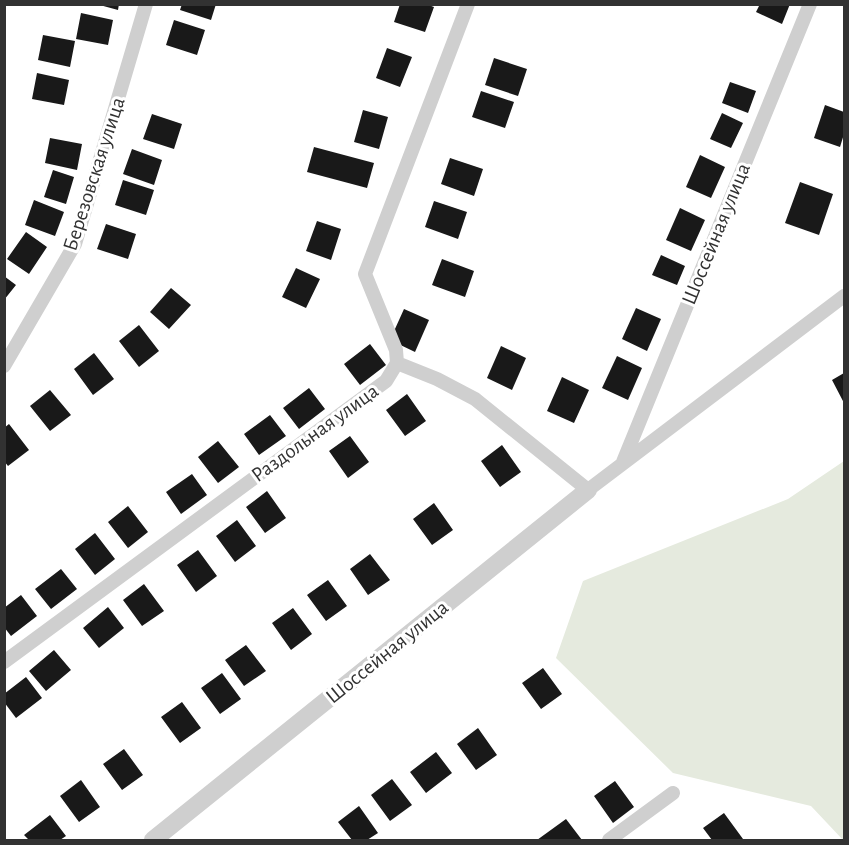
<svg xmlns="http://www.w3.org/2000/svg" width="849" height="845" font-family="'Alegreya Sans',sans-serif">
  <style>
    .green { fill: #e5eade }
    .building { fill: #191919 }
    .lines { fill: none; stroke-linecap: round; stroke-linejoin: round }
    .minor { stroke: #cfcfcf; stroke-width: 14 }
    .tertiary { stroke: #cfcfcf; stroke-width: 18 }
    .labels { text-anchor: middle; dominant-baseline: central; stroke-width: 6; stroke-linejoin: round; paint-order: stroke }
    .street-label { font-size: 21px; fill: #323232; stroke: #fff }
  </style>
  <rect width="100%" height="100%" fill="#fff"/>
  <!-- green -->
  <path class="green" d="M844,461V840H843L811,806L673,773L556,658L583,581L788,499Z"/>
  <!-- building -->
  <path class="building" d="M96,4H119L118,10Z
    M182,4H216L211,20L180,10Z
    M400,4H426L434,7L425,32L394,22Z
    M760,4H790L782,24L756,12Z
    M81,13L113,20L108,45L76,39Z
    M174,20L205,30L197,55L166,45Z
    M43,35L75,41L70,67L38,60Z
    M387,48L412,57L400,87L376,78Z
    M494,58L527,69L518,96L485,85Z
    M37,73L69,80L64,105L32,99Z
    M730,82L756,91L748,113L722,103Z
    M481,91L514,102L505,128L472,117Z
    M825,105L844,112V134L840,147L814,138Z
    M363,110L388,117L379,149L354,142Z
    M722,113L743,123L731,148L710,139Z
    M152,114L182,124L174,149L143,139Z
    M50,138L82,144L77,170L45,163Z
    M314,147L374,163L367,188L307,172Z
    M132,149L162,160L154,185L123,174Z
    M700,155L725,167L711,198L686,187Z
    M450,158L483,169L474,196L441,184Z
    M53,170L74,177L66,204L44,197Z
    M123,180L154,190L146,215L115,205Z
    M800,182L833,194L819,235L785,223Z
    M34,200L64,212L55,236L25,225Z
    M434,201L467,212L458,239L425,227Z
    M680,208L705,220L691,251L666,240Z
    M317,221L341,229L331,260L306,251Z
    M106,224L136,234L128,259L97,249Z
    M26,232L47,247L29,274L7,259Z
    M661,255L685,266L677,285L652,275Z
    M442,259L474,271L465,297L432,285Z
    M296,268L320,279L306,308L282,297Z
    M4,276L16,285L4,300Z
    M171,288L191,305L169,329L150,312Z
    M636,308L661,319L647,351L622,339Z
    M404,309L429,320L415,352L390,340Z
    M139,325L159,351L139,367L119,341Z
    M370,344L386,365L360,385L344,364Z
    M501,346L526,358L512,390L487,378Z
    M94,353L114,379L93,395L74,369Z
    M617,356L642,368L628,400L602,388Z
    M844,373V403L832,380Z
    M562,377L589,390L574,423L547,411Z
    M309,388L325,409L299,429L283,408Z
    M50,390L71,415L50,431L30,406Z
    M407,394L426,421L405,436L386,410Z
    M270,415L286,436L259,455L244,434Z
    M9,424L29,450L8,466L4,461V428Z
    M350,436L369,462L348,478L329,451Z
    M218,441L239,467L218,483L198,457Z
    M502,445L521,472L500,487L481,461Z
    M192,474L207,495L181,514L166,492Z
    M267,491L286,518L265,533L246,507Z
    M434,503L453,530L432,545L413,519Z
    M128,506L148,532L128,548L108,522Z
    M237,520L256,546L235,562L216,536Z
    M95,533L115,559L95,575L75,549Z
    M198,550L217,576L196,592L177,565Z
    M370,554L390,580L368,595L350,569Z
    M61,569L77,589L51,609L35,589Z
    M328,580L347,606L326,621L307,595Z
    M144,584L164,611L142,626L123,600Z
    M21,595L37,616L11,636L4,627V608Z
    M108,607L124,628L99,648L83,628Z
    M293,608L312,634L291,650L272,623Z
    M246,645L266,671L244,686L225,660Z
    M54,650L71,670L46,691L29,671Z
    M543,668L562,694L541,709L522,683Z
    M222,673L241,699L220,714L201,688Z
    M26,677L42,698L16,718L4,702V694Z
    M182,702L201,728L180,743L161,717Z
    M478,728L497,755L476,770L457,744Z
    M124,749L143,775L122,790L103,764Z
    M436,752L452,773L426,793L410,772Z
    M392,779L412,805L390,821L371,795Z
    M81,780L100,807L79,822L60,796Z
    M615,781L634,807L613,823L594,796Z
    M359,806L378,833L367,840H352L338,822Z
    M724,813L743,839L742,840H712L703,828Z
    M50,815L66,836L60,840H29L24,835Z
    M566,819L582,840H537Z"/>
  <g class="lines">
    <!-- minor -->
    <path class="minor" d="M397,363L437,379L475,399L588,490L844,296
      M4,366L75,244L146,4
      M623,462L810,4
      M4,662L386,381L397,363L396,350L365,274L468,4
      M609,840L673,793"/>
    <!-- tertiary -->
    <path class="tertiary" d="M153,840L588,490"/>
  </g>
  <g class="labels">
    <!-- street labels -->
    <g class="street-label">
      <text transform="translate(94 174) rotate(-72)">Березовская улица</text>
      <text transform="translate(716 234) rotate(-68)">Шоссейная улица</text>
      <text transform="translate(315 433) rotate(-36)">Раздольная улица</text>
      <text transform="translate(387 652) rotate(-39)">Шоссейная улица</text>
    </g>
  </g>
  <!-- border -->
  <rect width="849" height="845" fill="none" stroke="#323232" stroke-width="12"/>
</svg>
